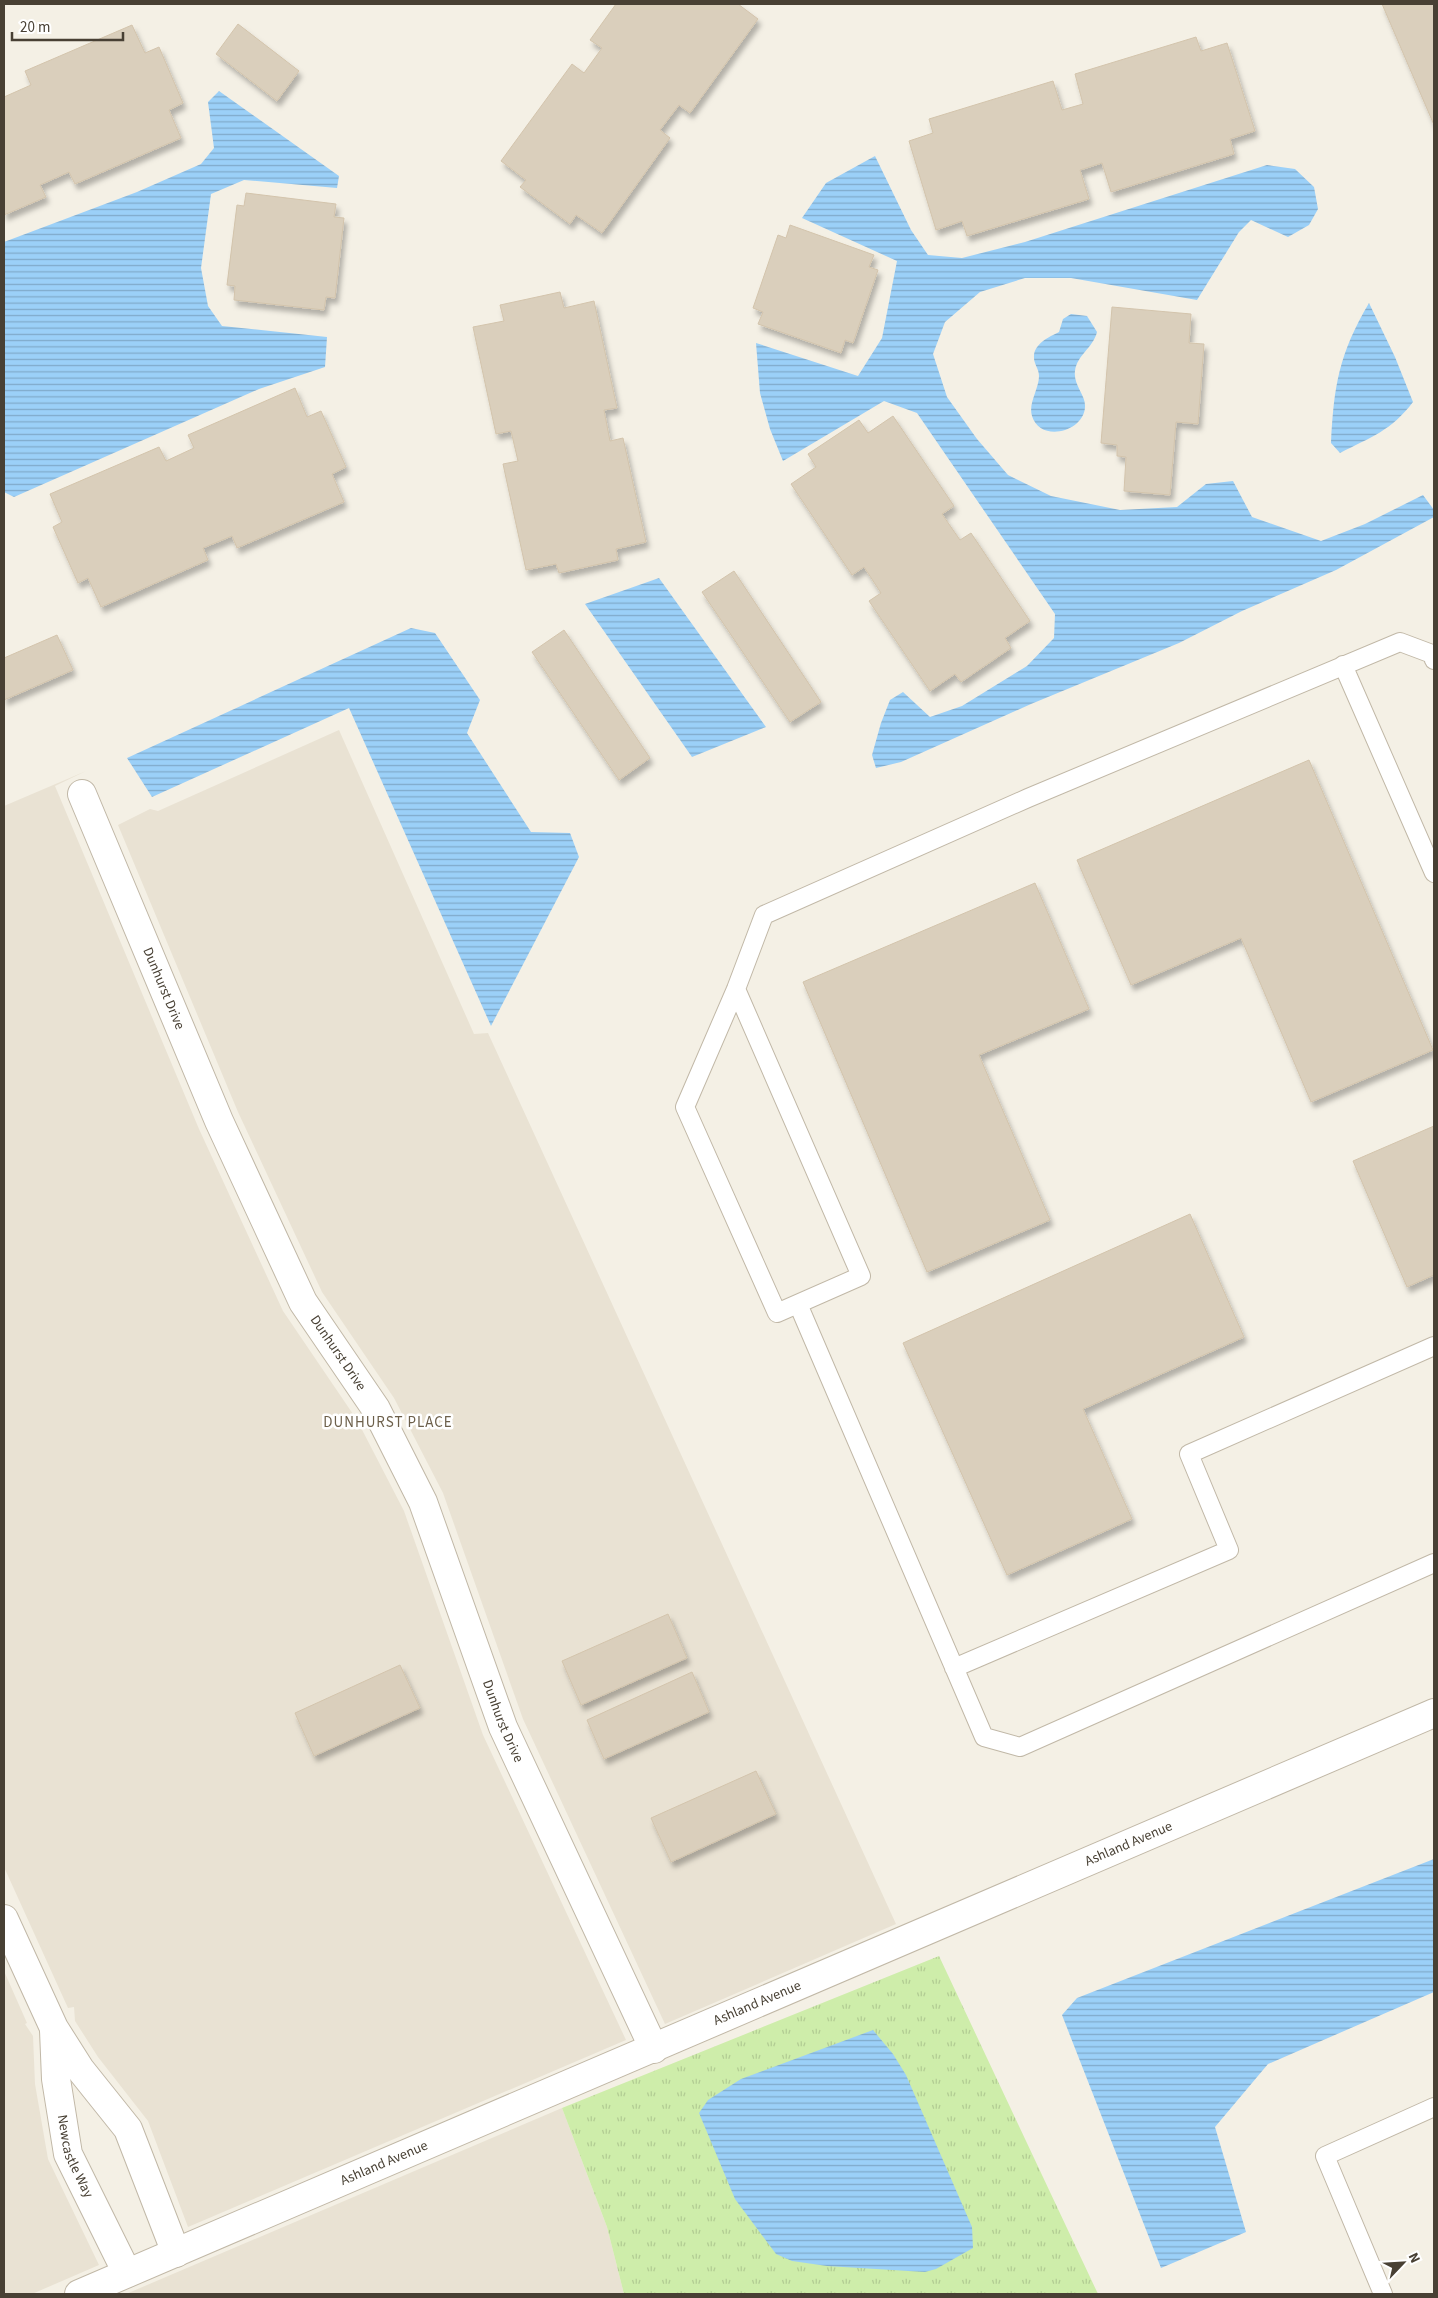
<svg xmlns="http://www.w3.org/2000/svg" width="1438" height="2298" font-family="'Source Sans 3',sans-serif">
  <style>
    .residential { fill: #e9e2d3 }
    .grass { fill: url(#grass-tufts) }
    .water { fill: url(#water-rules) }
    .building { fill: #dacfbc; stroke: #d3c4ac; filter: url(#shadow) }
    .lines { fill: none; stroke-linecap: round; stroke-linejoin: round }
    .lane-casing { stroke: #c1b8a7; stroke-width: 20 }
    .street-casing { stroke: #c1b8a7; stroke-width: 30 }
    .lane { stroke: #fff; stroke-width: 18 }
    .street { stroke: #fff; stroke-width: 28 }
    .labels { text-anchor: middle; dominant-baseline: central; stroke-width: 5; stroke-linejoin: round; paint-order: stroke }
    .street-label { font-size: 14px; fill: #484034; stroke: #fff }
    .neighbourhood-label { font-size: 15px; letter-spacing: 1px; fill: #6c5f4a; stroke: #fff }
  </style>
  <defs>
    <pattern id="grass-tufts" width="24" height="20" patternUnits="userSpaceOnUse" patternTransform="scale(1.25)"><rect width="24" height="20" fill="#ceedaa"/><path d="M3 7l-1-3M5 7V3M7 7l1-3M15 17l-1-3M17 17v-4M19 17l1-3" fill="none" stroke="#b2cc93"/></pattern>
    <pattern id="water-rules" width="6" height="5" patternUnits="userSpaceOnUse" patternTransform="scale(1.25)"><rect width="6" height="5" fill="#9bd0f8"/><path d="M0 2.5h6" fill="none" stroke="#80aaca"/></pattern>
    <filter id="shadow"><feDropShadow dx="3" dy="5.5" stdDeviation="2.5" flood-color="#0004"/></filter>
  </defs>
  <rect width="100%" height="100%" fill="#f4f0e5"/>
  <!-- residential -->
  <path class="residential" d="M339,730L474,1034L488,1033L896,1924L665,2024L523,1719L443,1493L394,1398L322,1292L238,1112L118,825L150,809L158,811Z
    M86,771L55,786L199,1129L283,1311L357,1420L404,1511L483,1735L626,2040L188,2227L148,2121L98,2057L75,2021L74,2007L68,2008L4,1867V806Z
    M4,1971L27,2023L25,2024L33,2036L35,2084L48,2159L99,2265L32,2294H4Z
    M562,2108L607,2227L624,2294H126Z"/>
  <!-- grass -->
  <path class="grass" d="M939,1956L1098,2294H624L607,2227L562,2108Z"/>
  <!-- water -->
  <path class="water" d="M219,91L339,176L337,188L244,180L211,194L201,268L208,306L222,326L327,337L325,367L259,389L14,497L4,492V242L137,192L201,164L214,148L208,102Z
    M875,156L911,230L928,255L962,258L1025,242L1267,165L1295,169L1314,187L1318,209L1309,225L1288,237L1251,220L1239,232L1197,300L1071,278H1025L980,292L945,322L933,354L947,397L977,439L1008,475L1051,496L1120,510L1177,507L1206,484L1233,481L1252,517L1321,541L1365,524L1423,495L1434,510V517L1336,570L1242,611L1179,643L1031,704L901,762L876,768L872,755L881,723L890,700L903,692L930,717L962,706L1027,666L1054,638L1055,614L917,413L884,401L783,461L770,429L760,393L756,343L858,376L882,338L897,261L802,218L826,183Z
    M1369,303L1395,357L1413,402C1391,431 1371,437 1340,453L1331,443C1334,385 1339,354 1369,303Z
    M1071,314L1087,316L1097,332C1093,348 1077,355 1075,371C1073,385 1086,395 1085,407C1084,432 1040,443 1032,416C1028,403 1039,389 1039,376C1039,369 1034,364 1034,358C1033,344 1049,337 1059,332L1063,319Z
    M659,578L766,727L692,757L585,604Z
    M411,628L435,633L480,700L467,733L531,832L570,833L579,857L491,1026L349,708L152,797L127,758Z
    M1434,1859V1992L1268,2064L1215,2127L1246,2232L1161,2268L1062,2015L1077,1998Z
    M873,2030L893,2054L906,2075L972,2227L973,2248L936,2269L925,2272L827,2266L792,2261L776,2254L735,2199L699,2113L708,2100L741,2079Z"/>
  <!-- building -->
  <path class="building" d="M616,4H738L758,19L690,113L679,105L660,130L670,138L602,233L576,215L570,224L520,187L526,180L501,161L572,64L584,73L602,48L590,40Z
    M1382,4H1434V125Z
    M238,24L299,71L277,101L216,54Z
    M132,25L145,53L159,47L183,103L169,110L181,138L75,184L69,172L40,185L46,197L4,215V97L31,85L25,71Z
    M1196,37L1201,51L1227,43L1255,131L1230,139L1234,154L1111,192L1102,163L1080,170L1089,199L967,236L962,221L936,230L909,141L933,133L929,119L1053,81L1062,110L1083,104L1075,74Z
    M246,193L336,204L334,217L344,218L335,298L326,297L324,310L234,300L235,286L227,285L237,205L244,206Z
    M790,225L874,255L869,267L878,270L853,343L845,340L841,353L758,324L763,312L753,308L778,235L786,238Z
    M560,292L564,308L594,301L617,408L604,410L610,441L623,438L646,542L616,549L618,560L559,573L556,564L526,570L503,464L518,461L511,431L496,434L473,327L504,321L500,305Z
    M1112,307L1191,314L1189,343L1204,344L1198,424L1176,422L1170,495L1124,491L1126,457L1117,456V445L1101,443Z
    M295,388L307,417L321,411L346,467L332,474L344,502L237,548L232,536L203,548L208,560L101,607L88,578L78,583L53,527L62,522L50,494L159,447L166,461L194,448L188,435Z
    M893,416L954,506L942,514L960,540L971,533L1030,621L1005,638L1011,648L961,682L955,674L930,691L869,601L881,593L864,567L852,575L791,484L816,467L808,454L859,420L868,433Z
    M734,571L821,702L790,722L702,592Z
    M564,630L650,758L619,780L532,652Z
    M57,635L73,670L4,700V658Z
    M1309,760L1433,1050L1311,1102L1241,938L1131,985L1077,860Z
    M1035,883L1089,1009L979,1055L1050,1220L927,1272L803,982Z
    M1434,1126V1275L1407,1287L1353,1161Z
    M1190,1214L1244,1337L1083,1409L1132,1519L1007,1575L903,1343Z
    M668,1614L687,1658L581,1705L562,1661Z
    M400,1665L420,1708L314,1756L295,1713Z
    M692,1672L709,1712L604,1759L587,1720Z
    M756,1771L776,1814L671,1862L651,1818Z"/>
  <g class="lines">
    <defs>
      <path id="lane" d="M1343,665L1434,873
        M736,989L861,1276L777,1313L685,1107L736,989L764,915L1028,798L1400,642L1432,654L1434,660
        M798,1304L984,1737L1020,1747L1434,1563
        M954,1668L1229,1550L1189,1454L1434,1346
        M1383,2294L1325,2156L1434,2107"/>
      <g id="street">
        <path id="s1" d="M82,794L219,1121L303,1302L376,1409L423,1502L503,1727L654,2049"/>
        <path d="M4,1919L54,2028L80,2069L128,2129L176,2253"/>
        <path id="s2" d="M54,2030L56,2079L68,2154L127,2273"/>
        <path id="s3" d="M79,2294L1434,1713"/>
      </g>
    </defs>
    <!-- lane casing -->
    <use href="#lane" class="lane-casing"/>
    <!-- street casing -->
    <use href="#street" class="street-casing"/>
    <!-- lane -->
    <use href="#lane" class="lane"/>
    <!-- street -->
    <use href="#street" class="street"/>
  </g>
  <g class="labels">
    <!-- street labels -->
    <g class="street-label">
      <text stroke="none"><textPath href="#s1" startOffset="211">Dunhurst Drive</textPath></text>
      <text stroke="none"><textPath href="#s1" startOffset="616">Dunhurst Drive</textPath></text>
      <text stroke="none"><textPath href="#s1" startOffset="1021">Dunhurst Drive</textPath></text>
      <text stroke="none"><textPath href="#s3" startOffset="1142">Ashland Avenue</textPath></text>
      <text stroke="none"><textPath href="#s3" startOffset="738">Ashland Avenue</textPath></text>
      <text stroke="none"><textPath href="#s2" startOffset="129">Newcastle Way</textPath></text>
      <text stroke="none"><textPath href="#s3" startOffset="332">Ashland Avenue</textPath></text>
    </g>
    <!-- neighbourhood labels -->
    <g class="neighbourhood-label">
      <text x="388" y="1422">DUNHURST PLACE</text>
    </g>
  </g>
  <!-- border -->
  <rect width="1438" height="2298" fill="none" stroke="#484034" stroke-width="10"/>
  <!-- north arrow -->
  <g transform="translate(1403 2263) rotate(65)" stroke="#ffffff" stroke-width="4" paint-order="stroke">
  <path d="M0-4L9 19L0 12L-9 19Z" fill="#484034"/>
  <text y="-8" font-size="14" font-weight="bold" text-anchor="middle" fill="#484034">N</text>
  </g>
  <!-- scale -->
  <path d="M12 32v8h111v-8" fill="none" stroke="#484034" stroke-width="2.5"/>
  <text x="20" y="32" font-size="15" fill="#484034" stroke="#ffffff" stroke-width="4" paint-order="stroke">20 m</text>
</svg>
